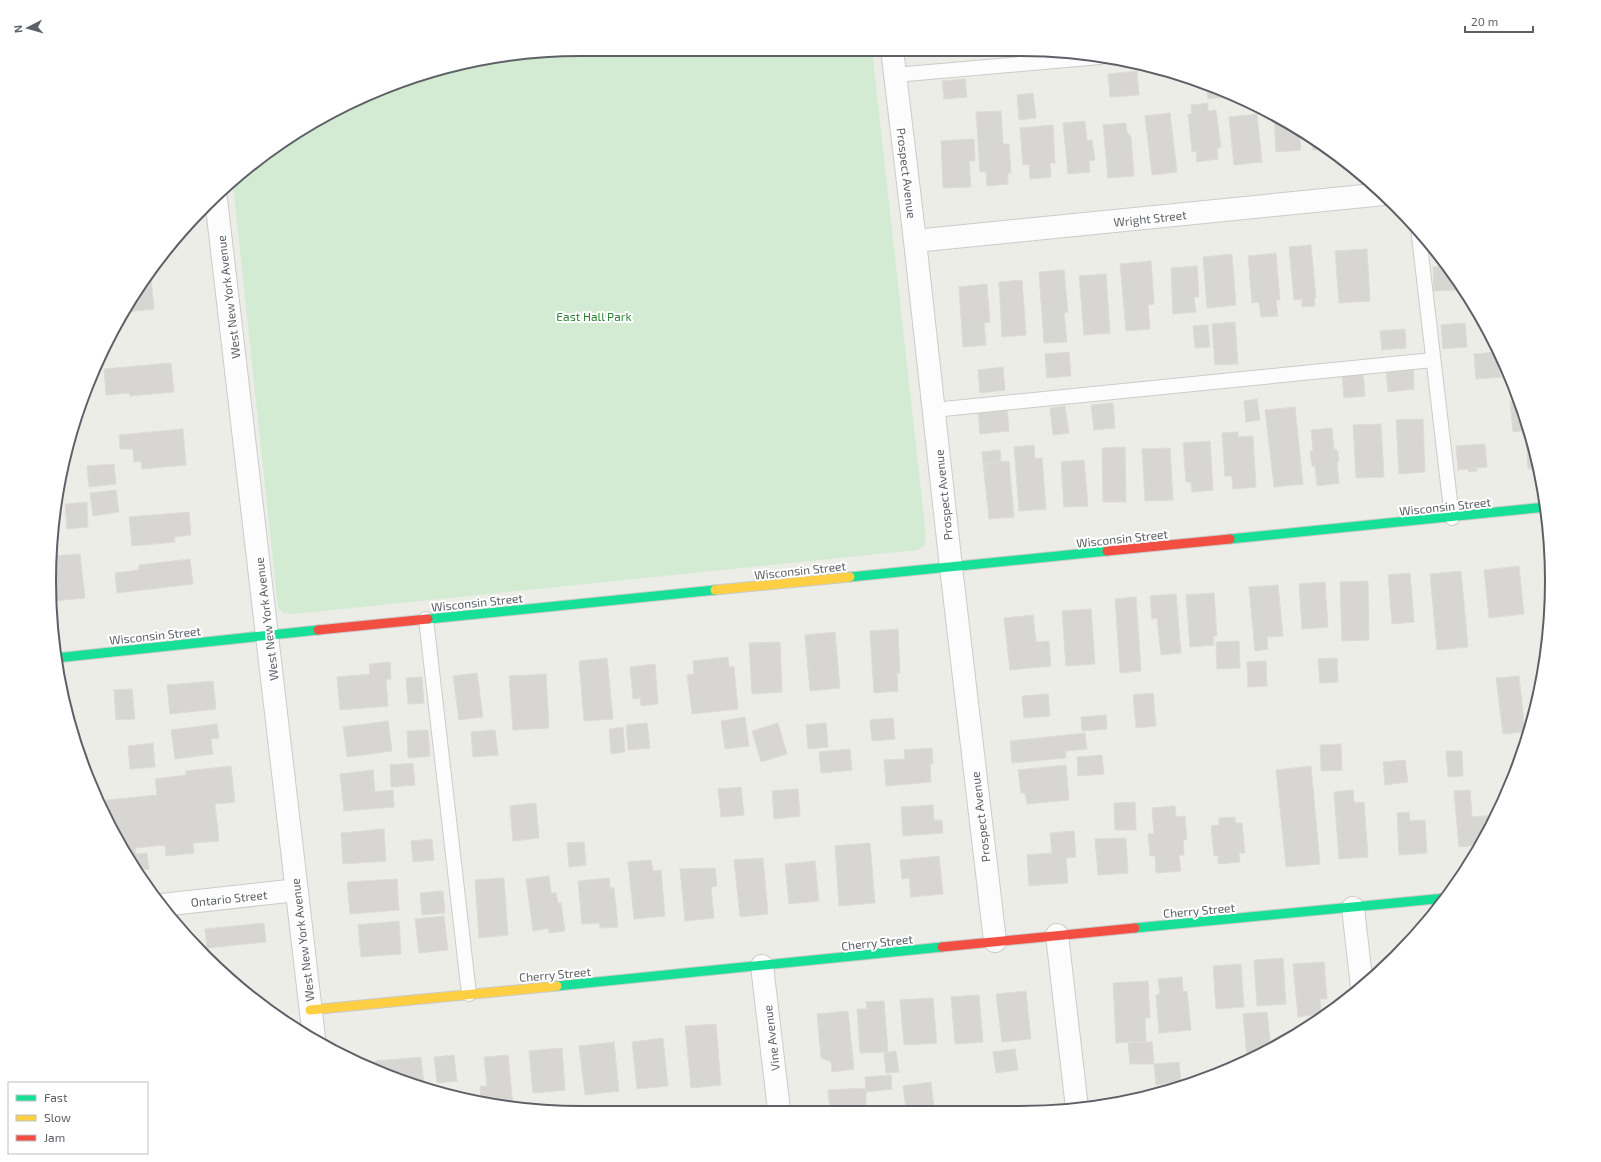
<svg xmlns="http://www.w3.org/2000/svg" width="1601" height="1162" font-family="'Exo 2',sans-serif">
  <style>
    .green { fill: #d4ebd3 }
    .building { fill: #d7d6d3; stroke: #dddcd7 }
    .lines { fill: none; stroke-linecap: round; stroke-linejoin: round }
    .lane-casing { stroke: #cbcbca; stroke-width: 16 }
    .street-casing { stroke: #cbcbca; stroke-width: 24 }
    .fast-casing { stroke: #c9cac9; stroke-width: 11 }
    .slow-casing { stroke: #c9cac9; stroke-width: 11 }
    .jam-casing { stroke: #c9cac9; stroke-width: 11 }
    .lane { stroke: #fcfcfc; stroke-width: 14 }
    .street { stroke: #fcfcfc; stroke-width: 22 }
    .fast { stroke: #16e098; stroke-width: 9 }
    .slow { stroke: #ffcf43; stroke-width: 9 }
    .jam { stroke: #f24e42; stroke-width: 9 }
    .labels { text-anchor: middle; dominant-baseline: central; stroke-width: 4; stroke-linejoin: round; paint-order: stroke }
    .street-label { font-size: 12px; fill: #5d6167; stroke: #fff }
    .park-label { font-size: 12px; fill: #2e8433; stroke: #fff }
    .rim { fill: none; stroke: #5d6167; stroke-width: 2 }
  </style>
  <rect width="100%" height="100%" fill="#edede8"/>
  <!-- green -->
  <path class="green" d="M581,49H872L926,535L924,546L917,550L294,614L284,613L278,608L233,185L286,139L377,90L443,67Z"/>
  <!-- building -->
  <path class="building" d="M1037,51L1066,54L1037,56Z
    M1137,71L1139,95L1110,97L1108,74Z
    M965,79L967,97L944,99L942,81Z
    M1206,84L1222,89L1223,97L1208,99Z
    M1033,93L1036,118L1019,120L1017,95Z
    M1208,103V111L1216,110L1221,147L1217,148L1218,159L1197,162L1196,151L1192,152L1188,114H1192L1191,105Z
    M1001,111L1003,144H1009L1011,173H1008V184L987,186L986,172H980L976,112Z
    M1170,113L1177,172L1152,175L1145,116Z
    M1257,114L1262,162L1234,165L1229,117Z
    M1274,116H1277L1286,120L1299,130L1301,150L1276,152Z
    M1085,121L1087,141L1092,140L1095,160L1089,161L1090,172L1068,174L1063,123Z
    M1126,123L1127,132L1131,137L1134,176L1108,178L1103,125Z
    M1053,125L1055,163H1050L1051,177L1030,179L1029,164L1023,165L1020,128Z
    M974,139L975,161H969L971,187L943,188L941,141Z
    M1312,139L1327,149L1313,150Z
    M1311,245L1316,298H1314L1315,306L1302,307V299L1294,300L1289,247Z
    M1367,249L1370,301L1339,303L1335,251Z
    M1276,253L1280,300H1276L1278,316L1261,317L1259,302L1252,303L1248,256Z
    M1232,254L1236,305L1207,308L1203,257Z
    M1151,261L1154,304L1148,305L1150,329L1126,331L1120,264Z
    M1197,266L1199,297H1194L1196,312L1173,314L1171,268Z
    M1446,266L1456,280V290L1434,291L1433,267Z
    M1064,270L1068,312L1064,313L1067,342L1044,343L1039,272Z
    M1106,274L1110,333L1084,335L1079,276Z
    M149,277H151L154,309L126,312Z
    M1022,280L1026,335L1002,337L999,282Z
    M987,284L990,322L984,323L986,345L963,347L959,287Z
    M1235,322L1238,364L1215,365L1212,324Z
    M1465,323L1467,347L1443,349L1441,325Z
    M1208,325L1210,347L1195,348L1193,326Z
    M1405,329L1406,348L1382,350L1380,331Z
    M1069,352L1071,376L1047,378L1045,354Z
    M1497,352L1501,377L1476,379L1474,354Z
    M171,363L174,392L130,396L129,393L106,395L104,369Z
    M1003,367L1005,390L980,393L978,370Z
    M1413,367L1414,389L1388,392L1386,370Z
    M1363,372L1365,396L1344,398L1342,374Z
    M1257,399L1260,420L1246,422L1244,401Z
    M1520,401L1524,410L1528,430L1513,432L1510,402Z
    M1113,403L1115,428L1094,430L1091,405Z
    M1065,406L1069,433L1053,435L1050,408Z
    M1295,407L1303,484L1274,487L1265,410Z
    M1007,408L1009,431L980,434L978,410Z
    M1423,419L1425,472L1399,474L1396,420Z
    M1381,424L1384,477L1356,478L1353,425Z
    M1332,428L1334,449H1336L1338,452L1339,460L1337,464L1339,483L1317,486L1315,466H1312L1310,451H1313L1311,430Z
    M183,429L186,465L142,469L141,461L134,462L133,449H120L119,435Z
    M1238,432V437L1253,436L1256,487L1233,489L1232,476H1225L1222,433Z
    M1526,437H1530L1537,468L1528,469Z
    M1210,441L1213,490L1192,492L1191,482H1186L1183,443Z
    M1485,444L1487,467L1458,470L1456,446Z
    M1034,445L1035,459L1042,458L1046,509L1019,511L1014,447Z
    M1125,447L1126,502H1103L1102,448Z
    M1170,448L1173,500L1145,501L1142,449Z
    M1000,450L1001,462L986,464L987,473H984L982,452Z
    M1084,460L1088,506L1064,507L1061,462Z
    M1009,461L1014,517L989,519L984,473H987L986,464Z
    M114,464L116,484L89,487L87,466Z
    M1477,468V471L1469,472L1468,469Z
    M116,490L119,512L93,516L90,493Z
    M87,502L88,527L67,529L65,504Z
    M189,512L191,535L174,537L175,542L132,546L129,517Z
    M80,554L85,598L54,601V556Z
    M190,559L193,584L117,593L115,573L139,570V565Z
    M1519,566L1524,614L1489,618L1484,570Z
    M1461,571L1468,647L1437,650L1430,574Z
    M1410,573L1414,622L1392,624L1388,575Z
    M1368,581L1369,640L1342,641L1340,582Z
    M1325,582L1328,627L1302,629L1299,584Z
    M1278,585L1283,636L1267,637L1268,649L1255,651L1249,587Z
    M1214,593L1217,636H1213L1214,645L1190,647L1186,595Z
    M1176,594L1181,653L1161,655L1157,618L1152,619L1150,596Z
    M1136,597L1141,671L1120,673L1115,599Z
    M1091,609L1095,664L1066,666L1062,611Z
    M1033,615L1036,642L1049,641L1051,666L1010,670L1004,618Z
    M898,629L900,673H897L898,691L874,693L870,631Z
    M835,632L840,688L810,691L805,635Z
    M1239,641L1240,668L1217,669L1216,642Z
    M780,642L782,692L752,694L749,643Z
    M728,657L729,667H734L738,709L692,714L687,675L694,674L693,661Z
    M607,658L613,719L584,721L579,661Z
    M1337,658L1338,682L1320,683L1318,659Z
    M1266,661L1267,686L1248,687L1247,662Z
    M390,662L391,679L386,680L388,706L340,710L337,677L370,674L369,664Z
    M655,664L658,704L641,706L640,698L633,699L630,667Z
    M477,673L483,717L459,720L453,676Z
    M546,674L549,728L513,730L509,676Z
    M1519,676L1525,732L1503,734L1496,678Z
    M422,677L424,703L408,704L406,678Z
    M213,681L216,709L170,714L167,685Z
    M132,689L135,719L116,720L114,690Z
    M1153,693L1156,726L1136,728L1133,695Z
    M1048,694L1050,716L1024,718L1022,696Z
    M1106,715L1107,729L1082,731L1081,717Z
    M745,717L749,746L725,749L721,721Z
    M893,718L895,739L872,741L870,720Z
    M388,721L392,751L347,757L343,727Z
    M647,723L650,748L628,750L626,725Z
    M778,723L787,754L761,762L752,731Z
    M826,723L828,747L808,749L806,725Z
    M217,724L219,738L211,739L213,754L175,759L171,730Z
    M623,727L625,752L611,754L609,729Z
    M428,730L430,756L408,758L407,731Z
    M495,730L498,755L473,757L471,732Z
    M1085,733L1087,749L1066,751V758L1012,763L1010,741Z
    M153,743L155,767L130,769L128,746Z
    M1341,744L1342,770L1321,771L1320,745Z
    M932,748L933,764H930L931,782L886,786L884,760L905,759L904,750Z
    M850,749L852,770L821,773L819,752Z
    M1446,751H1462L1463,776L1448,777Z
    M1102,755L1104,774L1078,776L1077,757Z
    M1405,760L1408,782L1385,785L1383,762Z
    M413,763L415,785L391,787L390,765Z
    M1066,765L1069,800L1027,804L1025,793H1021L1018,770Z
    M231,766L235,802L215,804L219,841L193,843L194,853L166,856L165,845L135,848L136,854L147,853L149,869L137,871L120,847L98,801L157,795L155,779L186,775V771Z
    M1311,766L1320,864L1286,867L1276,770Z
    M373,770L375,792L393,790L394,807L344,811L340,774Z
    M741,787L744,815L721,817L718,789Z
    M798,789L800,816L774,819L772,791Z
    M1353,790L1354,803L1364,802L1368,857L1339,859L1334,792Z
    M1470,790L1472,817L1496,815V818L1479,845L1459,847L1454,791Z
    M1135,802L1136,830H1115L1114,803Z
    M536,803L539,838L513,841L510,806Z
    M933,805L934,820H942L943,833L903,836L901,807Z
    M1175,806L1176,817L1185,816L1187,839L1183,840L1184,855H1179L1181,871L1156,873L1155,856H1150L1148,834L1154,833L1152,808Z
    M1409,812L1410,821L1425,820L1427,853L1399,855L1397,813Z
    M1235,817L1236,823H1242L1245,853H1239L1240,862L1218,864V855L1214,856L1211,826L1219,825V818Z
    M384,829L386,861L343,864L341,833Z
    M1074,831L1076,857L1066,858L1068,883L1029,886L1027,855L1052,853L1050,833Z
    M1126,838L1128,873L1098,875L1095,839Z
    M432,839L434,860L413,862L411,841Z
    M584,842L586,865L569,867L567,843Z
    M870,843L875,903L839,906L835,846Z
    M939,856L943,894L911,897L909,878L902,879L900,860Z
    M763,858L768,914L740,917L734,860Z
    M651,860L653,871L661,870L665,916L634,919L628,862Z
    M815,861L819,901L789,904L785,864Z
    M715,868L717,886L711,887L714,918L685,921L680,869Z
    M549,876L551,893H556L558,903H561L565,931L549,933L548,928L533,931L526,879Z
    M504,878L508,935L479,938L475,880Z
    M609,878L610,888H614L618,927L600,928L599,923L582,924L578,881Z
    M397,879L399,910L350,914L347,882Z
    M443,891L445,913L422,915L420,893Z
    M444,916L448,950L419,953L415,919Z
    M399,921L401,954L361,957L358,925Z
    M264,923L266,942L207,948L205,929Z
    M1283,958L1286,1004L1257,1006L1254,960Z
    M1324,962L1327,999H1320L1321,1014L1298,1017L1293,964Z
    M1241,964L1244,1007L1216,1009L1213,966Z
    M1182,977L1183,992L1187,991L1191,1030L1159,1033L1156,995L1160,994L1158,979Z
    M1148,981L1150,1018H1145L1146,1041L1116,1043L1113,983Z
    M1026,991L1031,1039L1002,1042L996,994Z
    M979,995L983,1042L955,1044L951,997Z
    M933,998L937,1043L904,1045L900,1000Z
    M884,1001L888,1052L860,1053L857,1009H867L866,1002Z
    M848,1011L854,1069L832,1072L831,1062L821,1058L817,1014Z
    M1267,1012L1271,1048L1259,1056L1247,1057L1243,1014Z
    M716,1024L721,1085L691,1088L685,1026Z
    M663,1038L668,1086L637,1089L632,1042Z
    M614,1042L619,1091L585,1095L579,1046Z
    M1128,1042H1152L1154,1064H1130Z
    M562,1048L565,1090L533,1093L529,1051Z
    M1015,1049L1018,1070L996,1073L993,1052Z
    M896,1051L899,1072L886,1073L884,1053Z
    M454,1055L457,1081L437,1083L434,1057Z
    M508,1055L513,1106L481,1101L480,1086H487L484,1057Z
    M421,1057L424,1087L376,1070L375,1061Z
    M1179,1062L1181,1082L1156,1085L1154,1064Z
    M891,1075L892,1089L866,1092L865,1077Z
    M931,1082L934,1107L906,1110L903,1086Z
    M866,1088V1110H830L828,1090Z"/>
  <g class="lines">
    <defs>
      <path id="lane" d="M895,75L1100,57
        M1418,228L1452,518
        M934,410L1433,360
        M426,619L469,994"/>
      <path id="street" d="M892,49L915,241L951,567L995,941
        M216,199L314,1038
        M915,241L1384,194
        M162,905L297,890
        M1353,908L1362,987
        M1057,935L1077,1108
        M762,966L779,1110"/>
      <path id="fast" d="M1230,539L1546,507
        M850,577L1107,551
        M428,619L715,590
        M56,658L318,630
        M1135,928L1446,898
        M557,986L942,947"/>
      <path id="slow" d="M715,590L850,577
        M310,1010L557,986"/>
      <path id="jam" d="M1107,551L1230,539
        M318,630L428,619
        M942,947L1135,928"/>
    </defs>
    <!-- lane casing -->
    <use href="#lane" class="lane-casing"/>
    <!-- street casing -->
    <use href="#street" class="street-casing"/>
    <!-- fast casing -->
    <use href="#fast" class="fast-casing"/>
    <!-- slow casing -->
    <use href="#slow" class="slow-casing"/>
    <!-- jam casing -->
    <use href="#jam" class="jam-casing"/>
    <!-- lane -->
    <use href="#lane" class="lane"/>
    <!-- street -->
    <use href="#street" class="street"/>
    <!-- fast -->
    <use href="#fast" class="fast"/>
    <!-- slow -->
    <use href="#slow" class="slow"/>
    <!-- jam -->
    <use href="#jam" class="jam"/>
  </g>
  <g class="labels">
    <!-- street labels -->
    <g class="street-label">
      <text transform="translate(907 173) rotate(83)">Prospect Avenue</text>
      <text transform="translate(1150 218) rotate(-6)">Wright Street</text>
      <text transform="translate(228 297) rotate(-97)">West New York Avenue</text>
      <text transform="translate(943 495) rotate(-96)">Prospect Avenue</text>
      <text transform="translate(1445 506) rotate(-6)">Wisconsin Street</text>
      <text transform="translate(1122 538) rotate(-6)">Wisconsin Street</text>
      <text transform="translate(800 570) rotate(-6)">Wisconsin Street</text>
      <text transform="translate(477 602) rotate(-6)">Wisconsin Street</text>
      <text transform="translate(266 619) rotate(-97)">West New York Avenue</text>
      <text transform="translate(155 635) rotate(-6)">Wisconsin Street</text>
      <text transform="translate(980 817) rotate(-97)">Prospect Avenue</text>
      <text transform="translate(229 898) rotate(-6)">Ontario Street</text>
      <text transform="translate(1199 910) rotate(-5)">Cherry Street</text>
      <text transform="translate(302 940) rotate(-97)">West New York Avenue</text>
      <text transform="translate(877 942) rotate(-6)">Cherry Street</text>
      <text transform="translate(555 974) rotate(-5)">Cherry Street</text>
      <text transform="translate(771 1038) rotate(-97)">Vine Avenue</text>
    </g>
    <!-- park labels -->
    <g class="park-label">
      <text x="594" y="316">East Hall Park</text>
    </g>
  </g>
  <!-- crop -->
  <path d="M0 0H1601V1162H0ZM581 56H1020A525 525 0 0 1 1545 581V581A525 525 0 0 1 1020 1106H581A525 525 0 0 1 56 581V581A525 525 0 0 1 581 56Z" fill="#fff" fill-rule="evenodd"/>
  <path class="rim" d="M581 56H1020A525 525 0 0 1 1545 581V581A525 525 0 0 1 1020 1106H581A525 525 0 0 1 56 581V581A525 525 0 0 1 581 56Z"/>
  <!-- legend -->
  <rect x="8" y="1082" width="140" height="72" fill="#ffffff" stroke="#bec0c2"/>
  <rect x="16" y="1095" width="20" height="6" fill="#16e098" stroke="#bec0c2"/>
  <text x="44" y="1102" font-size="12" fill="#5d6167">Fast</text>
  <rect x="16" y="1115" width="20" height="6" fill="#ffcf43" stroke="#bec0c2"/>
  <text x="44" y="1122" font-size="12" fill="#5d6167">Slow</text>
  <rect x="16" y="1135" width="20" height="6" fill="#f24e42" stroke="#bec0c2"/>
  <text x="44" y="1142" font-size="12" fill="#5d6167">Jam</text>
  <!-- north arrow -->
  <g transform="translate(28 28) rotate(264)" stroke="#ffffff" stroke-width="3" paint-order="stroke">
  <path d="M0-3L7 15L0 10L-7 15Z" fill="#5d6167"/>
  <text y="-6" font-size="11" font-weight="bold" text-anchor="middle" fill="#5d6167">N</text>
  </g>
  <!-- scale -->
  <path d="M1465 26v6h68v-6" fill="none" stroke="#5d6167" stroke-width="2"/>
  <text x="1471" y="26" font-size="12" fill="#5d6167" stroke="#ffffff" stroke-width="3" paint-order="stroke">20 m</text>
</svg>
